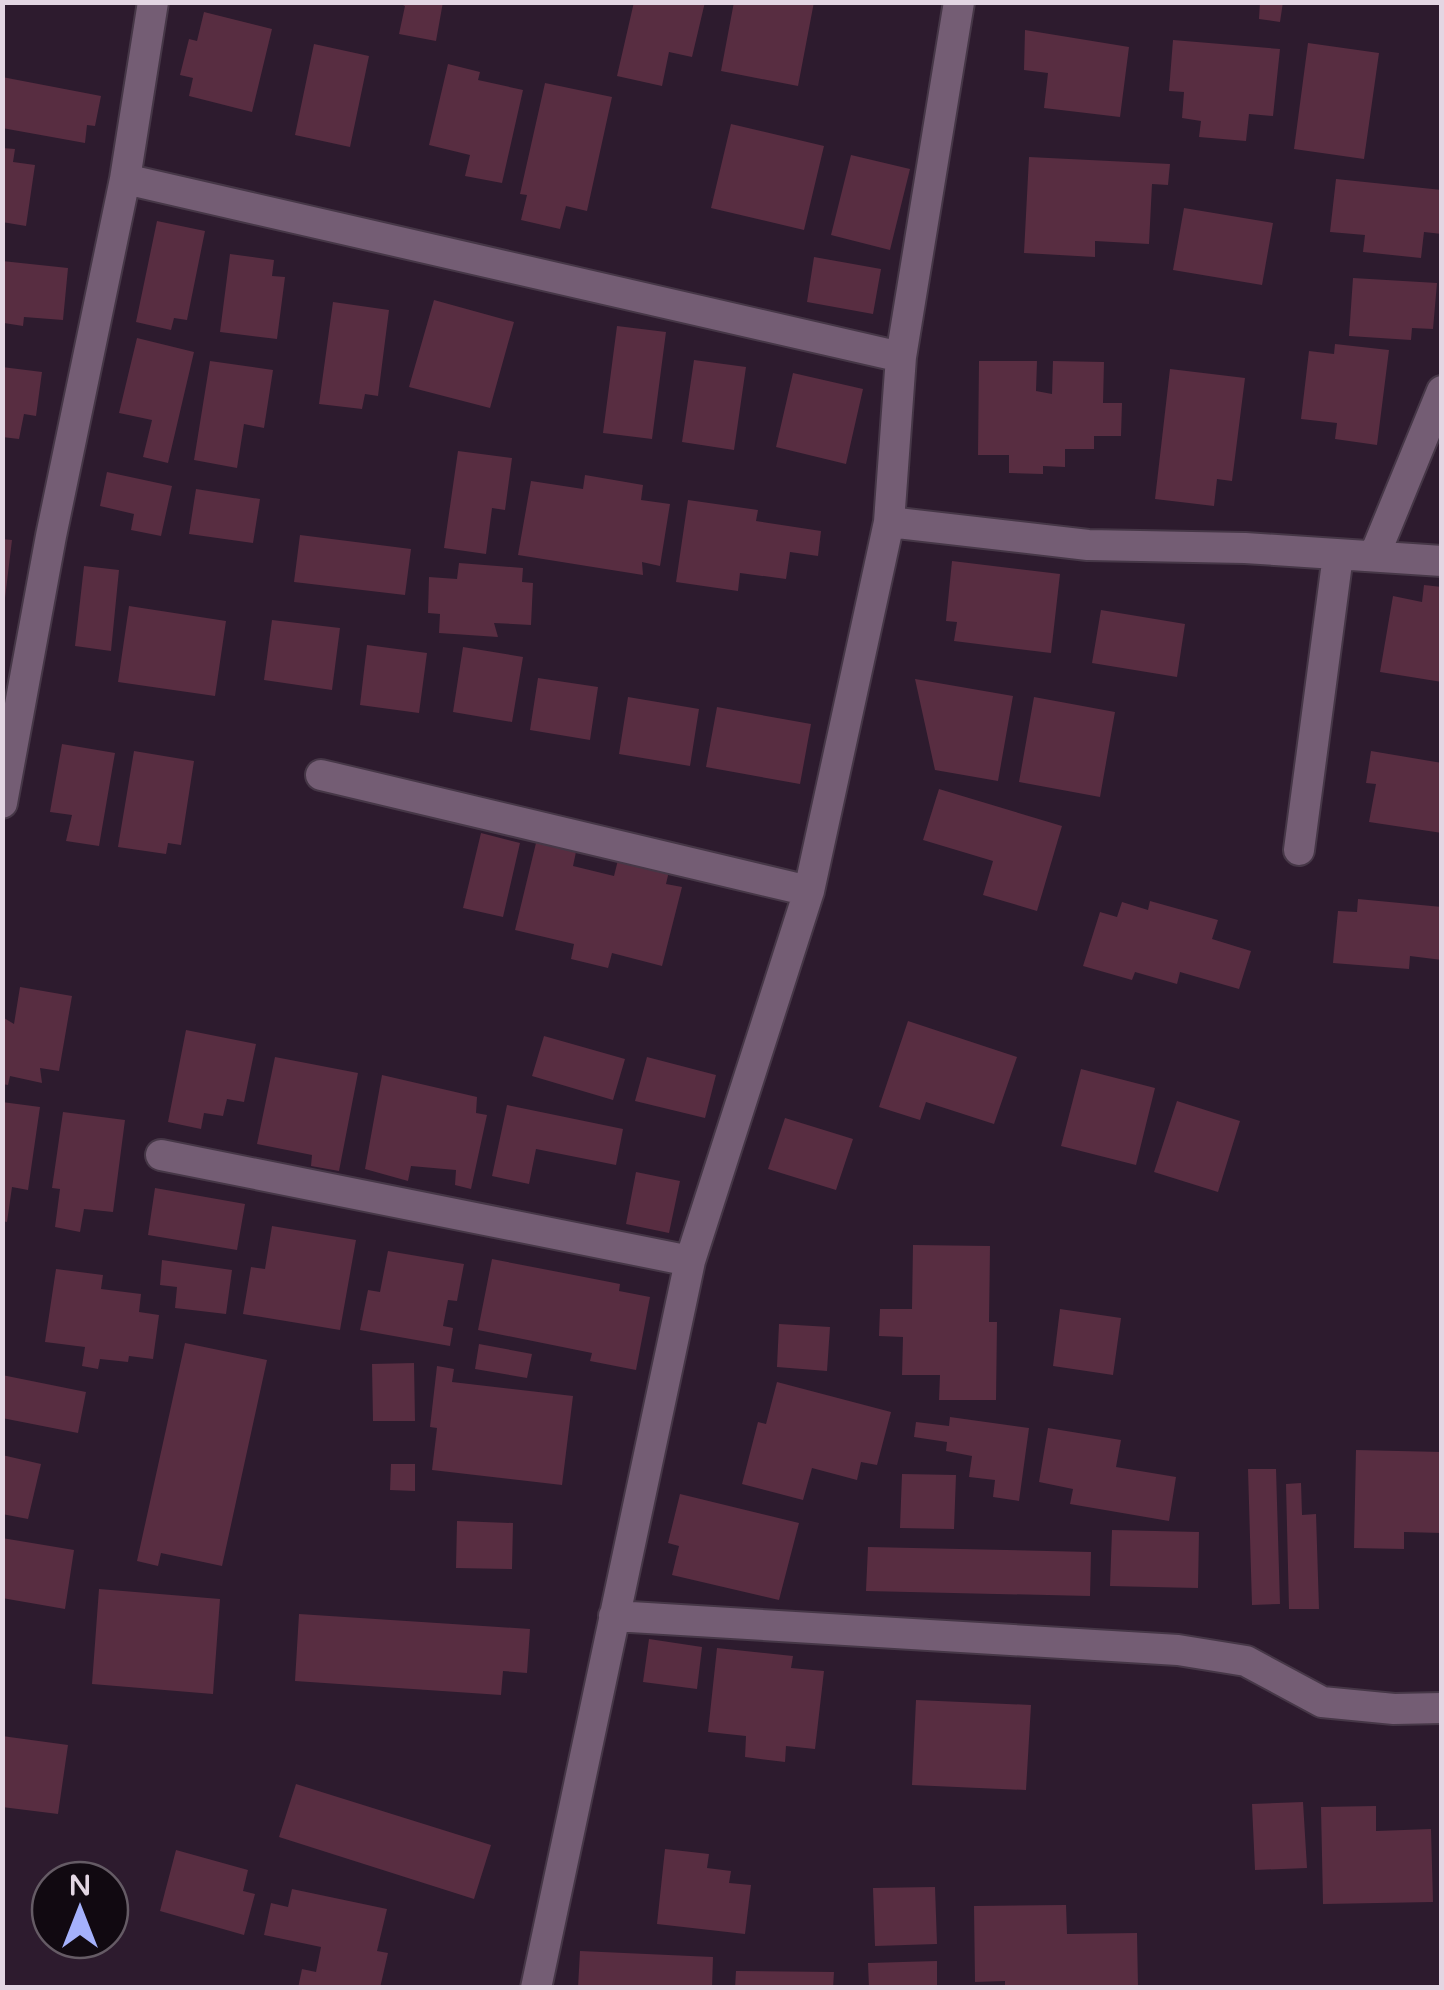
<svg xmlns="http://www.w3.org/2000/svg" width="1444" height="1990" font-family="'Varela Round',sans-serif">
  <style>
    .building { fill: #582d41 }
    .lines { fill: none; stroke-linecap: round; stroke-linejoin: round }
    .street-casing { stroke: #463747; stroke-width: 34 }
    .street { stroke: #745d74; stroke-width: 30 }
  </style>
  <rect width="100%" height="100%" fill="#2d1b2e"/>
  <!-- building -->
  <path class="building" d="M397,2H443L436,41L399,34L405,6Z
    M634,2H705L692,57L669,52L662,86L617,76Z
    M734,2H814L798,86L721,71Z
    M1260,2H1283L1280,22L1259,19Z
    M204,12L272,29L252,112L189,96L193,78L180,75L189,39L197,41Z
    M1025,30L1129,47L1120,117L1044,108L1048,73L1024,70Z
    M1173,40L1280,49L1273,116L1249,114L1246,141L1199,137L1201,121L1182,118L1184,92L1169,91Z
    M1308,43L1379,53L1364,159L1294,149Z
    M314,44L369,56L350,147L295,135Z
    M448,64L480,72L478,80L523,90L502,183L465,176L470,155L429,145Z
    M2,77L101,96L95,126L87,125L85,143L2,128Z
    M545,83L612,97L587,211L566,206L560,229L521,220L527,195L520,194Z
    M731,124L824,146L804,230L711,208Z
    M2,148L15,149L13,162L35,165L26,226L2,222Z
    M851,155L910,169L890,250L831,235Z
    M1029,157L1170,164L1168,185L1152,184L1149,244L1095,241V257L1024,253Z
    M1336,179L1442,190V234L1424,232L1421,258L1363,252L1365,235L1330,232Z
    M1184,208L1273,223L1262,285L1173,270Z
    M157,221L205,231L187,320L174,318L171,330L136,322Z
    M230,254L274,260L272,276L285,277L277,339L220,332Z
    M814,257L881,269L873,314L807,302Z
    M2,261L68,268L63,320L24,317L23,326L4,323Z
    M1353,278L1437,283L1433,329L1412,328L1411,340L1349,336Z
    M434,300L514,322L490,408L409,387Z
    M333,302L389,310L378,396L365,394L362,409L319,404Z
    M617,326L666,332L652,439L603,433Z
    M137,338L194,352L168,463L143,457L152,420L119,413Z
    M1335,344L1389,350L1377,445L1335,439L1337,423L1301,419L1309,351L1334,354Z
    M694,360L746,367L734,450L682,442Z
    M210,361L273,370L264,428L244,424L237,468L194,460Z
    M979,361H1037L1036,391L1052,394L1053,361L1104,362L1103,403H1122L1121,436H1094V449H1065V467L1043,466V474L1009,473V455H978Z
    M2,367L42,372L36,416L24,414L19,439L2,437Z
    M1170,369L1245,378L1232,481L1217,479L1214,506L1155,499Z
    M793,373L863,389L846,464L776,447Z
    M458,451L512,458L505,510L492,508L486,554L444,548Z
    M107,472L172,486L161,536L131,530L134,514L100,506Z
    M585,475L643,485L641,500L670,504L660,566L642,562L643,575L518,555L531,481L583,489Z
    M196,489L260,499L253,543L189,534Z
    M688,500L758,510L756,521L821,531L818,556L790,552L786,579L740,573L738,591L676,582Z
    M300,535L411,549L405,595L294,582Z
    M2,539L12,540L5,598H2Z
    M952,561L1060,574L1051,653L954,641L957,622L946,621Z
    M459,563L523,568L522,582L533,583L531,625L494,623L498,637L439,633L440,614L428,613L429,577L457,579Z
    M84,566L119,570L111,651L75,646Z
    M1424,585L1442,587V682L1380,672L1393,596L1422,602Z
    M129,606L226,621L215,696L118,682Z
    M1101,610L1185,624L1177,677L1092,663Z
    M272,620L340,628L332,690L264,680Z
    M367,645L427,653L419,713L360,705Z
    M463,647L523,657L512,722L453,712Z
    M538,678L598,687L590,740L530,730Z
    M915,679L1013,696L998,781L935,770Z
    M628,697L699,709L690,766L619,754Z
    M1034,697L1115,712L1100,797L1019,782Z
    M717,707L811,724L800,784L706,767Z
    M62,744L115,753L99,846L66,841L72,815L50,812Z
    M134,751L194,761L181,845L168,843L166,854L118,847Z
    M1371,751L1442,763V833L1369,822L1376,784L1366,783Z
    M939,789L1062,826L1037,911L983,895L993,861L923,840Z
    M481,833L520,843L503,917L463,908Z
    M536,843L576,852L573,866L614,876L618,860L669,871L666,884L682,887L662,966L612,953L608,968L571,959L574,944L515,930Z
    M1358,899L1442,907V960L1410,956L1409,969L1333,963L1338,911L1357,912Z
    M1150,901L1218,920L1212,939L1251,951L1239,989L1180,972L1177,984L1135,972L1132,980L1083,966L1100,912L1117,917L1122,902L1148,910Z
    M20,987L72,996L59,1071L40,1068L42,1083L10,1076L8,1085L2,1084V1027L4,1018L14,1024Z
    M908,1021L1017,1057L994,1124L926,1102L920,1120L879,1107Z
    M186,1030L256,1044L244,1102L227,1099L223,1116L204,1113L201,1129L168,1122Z
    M544,1036L625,1059L613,1100L532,1076Z
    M275,1057L358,1073L339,1171L311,1166L312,1155L257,1144Z
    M647,1057L716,1075L705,1118L635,1101Z
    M1081,1069L1155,1088L1136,1165L1061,1146Z
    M382,1075L477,1097L476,1113L487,1115L471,1189L455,1185L456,1170L411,1166L408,1181L365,1169Z
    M1177,1101L1240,1121L1218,1192L1154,1172Z
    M2,1102L40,1107L28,1190L12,1187L7,1222L2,1221Z
    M507,1105L623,1129L616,1165L536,1149L529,1184L492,1176Z
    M63,1112L125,1120L113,1212L84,1209L80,1232L55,1227L60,1189L52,1188Z
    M785,1118L853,1139L836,1190L768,1169Z
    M636,1172L680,1181L669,1233L626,1224Z
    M155,1188L245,1204L237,1250L148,1235Z
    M272,1226L356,1240L340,1330L243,1314L251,1267L265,1269Z
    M913,1245L990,1246L989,1322H997L996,1400H939L940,1375H902L903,1337L879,1336L880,1309H912Z
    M388,1251L464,1264L457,1301L448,1300L443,1326L453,1328L450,1346L360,1330L368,1290L380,1292Z
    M492,1259L620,1284L619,1291L650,1297L636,1370L590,1361L592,1353L478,1330Z
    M162,1260L232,1270L226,1314L175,1308L177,1287L160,1285Z
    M56,1269L103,1275L101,1289L141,1294L139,1312L159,1315L153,1359L129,1356L128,1362L100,1359L98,1369L82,1366L85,1347L45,1342Z
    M1060,1309L1121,1318L1113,1375L1053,1366Z
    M779,1324L830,1327L827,1371L777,1367Z
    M185,1343L267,1360L222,1566L161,1553L158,1566L137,1561Z
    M479,1344L532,1354L527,1378L475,1369Z
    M414,1363L415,1421H373L372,1364Z
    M437,1366L454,1369L452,1382L573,1396L562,1485L432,1470L437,1428L430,1427Z
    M2,1375L86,1392L78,1433L2,1418Z
    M777,1382L891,1412L877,1465L861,1462L857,1480L812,1468L803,1500L742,1484L758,1422L766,1424Z
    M950,1417L1029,1428L1019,1501L993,1497L995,1480L969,1477L972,1456L946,1451L947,1442L914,1437L916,1422L949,1426Z
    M1048,1428L1121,1440L1116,1467L1176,1477L1169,1521L1070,1504L1073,1489L1039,1482Z
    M1356,1450L1442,1452V1533L1404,1532V1549L1354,1548Z
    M2,1455L41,1464L28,1519L2,1514Z
    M391,1464H415V1491L390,1490Z
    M1248,1469H1276L1280,1604L1252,1605Z
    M902,1474L956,1475L954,1529L900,1528Z
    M1301,1483L1302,1515L1316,1514L1319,1609H1289L1286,1484Z
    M680,1494L799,1523L779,1600L672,1575L679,1546L668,1543Z
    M457,1521L513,1523L512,1569L456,1568Z
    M1112,1530L1199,1532L1198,1588L1110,1586Z
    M2,1538L74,1550L65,1609L2,1598Z
    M868,1547L1091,1552L1090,1596L866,1591Z
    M99,1589L220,1599L213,1694L92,1684Z
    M299,1614L530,1629L527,1673L503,1671L501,1695L295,1681Z
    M649,1639L702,1647L697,1689L643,1682Z
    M717,1648L793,1656L791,1668L824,1671L815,1749L786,1746L785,1762L745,1757L746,1736L708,1732Z
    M916,1700L1031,1705L1026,1790L912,1785Z
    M2,1736L68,1745L58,1814L2,1807Z
    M296,1784L491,1845L474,1899L279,1837Z
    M1303,1802L1307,1868L1255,1870L1252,1804Z
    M1376,1806V1831L1431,1829L1433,1902L1323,1904L1321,1807Z
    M665,1849L709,1854L707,1868L731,1871L729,1883L751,1885L745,1934L657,1924Z
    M176,1850L248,1870L243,1891L255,1894L244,1935L160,1911Z
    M935,1887L937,1944L875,1946L873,1888Z
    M292,1889L387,1909L377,1951L388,1953L380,1988H298L302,1969L316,1972L321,1947L264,1935L271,1903L288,1907Z
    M1066,1905L1067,1934L1137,1933L1138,1988H1005V1981L975,1982L974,1906Z
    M580,1951L713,1957L712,1988H578Z
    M937,1961V1988H869L868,1963Z
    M736,1971L834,1972L833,1988H735Z"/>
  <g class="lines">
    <defs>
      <path id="street" d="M125,179L901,357
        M889,522L1088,545L1245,548L1442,561
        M1375,554L1442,391
        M321,775L809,891
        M2,803L51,536L125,179L153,2
        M1299,850L1338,555
        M161,1155L690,1261
        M614,1616L1178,1650L1246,1661L1322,1702L1394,1709L1442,1708
        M536,1988L690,1261L809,891L889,522L901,357L959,2"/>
    </defs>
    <!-- street casing -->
    <use href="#street" class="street-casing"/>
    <!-- street -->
    <use href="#street" class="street"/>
  </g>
  <!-- border -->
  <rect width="1444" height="1990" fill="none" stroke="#e3d6e3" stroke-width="10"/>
  <!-- north arrow -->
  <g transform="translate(80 1910)"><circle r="48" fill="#110911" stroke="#655b65" stroke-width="2.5"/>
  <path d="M0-8L18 38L0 25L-18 38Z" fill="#a5b1fc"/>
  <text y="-15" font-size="28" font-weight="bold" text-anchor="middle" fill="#e3d6e3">N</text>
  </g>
</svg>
